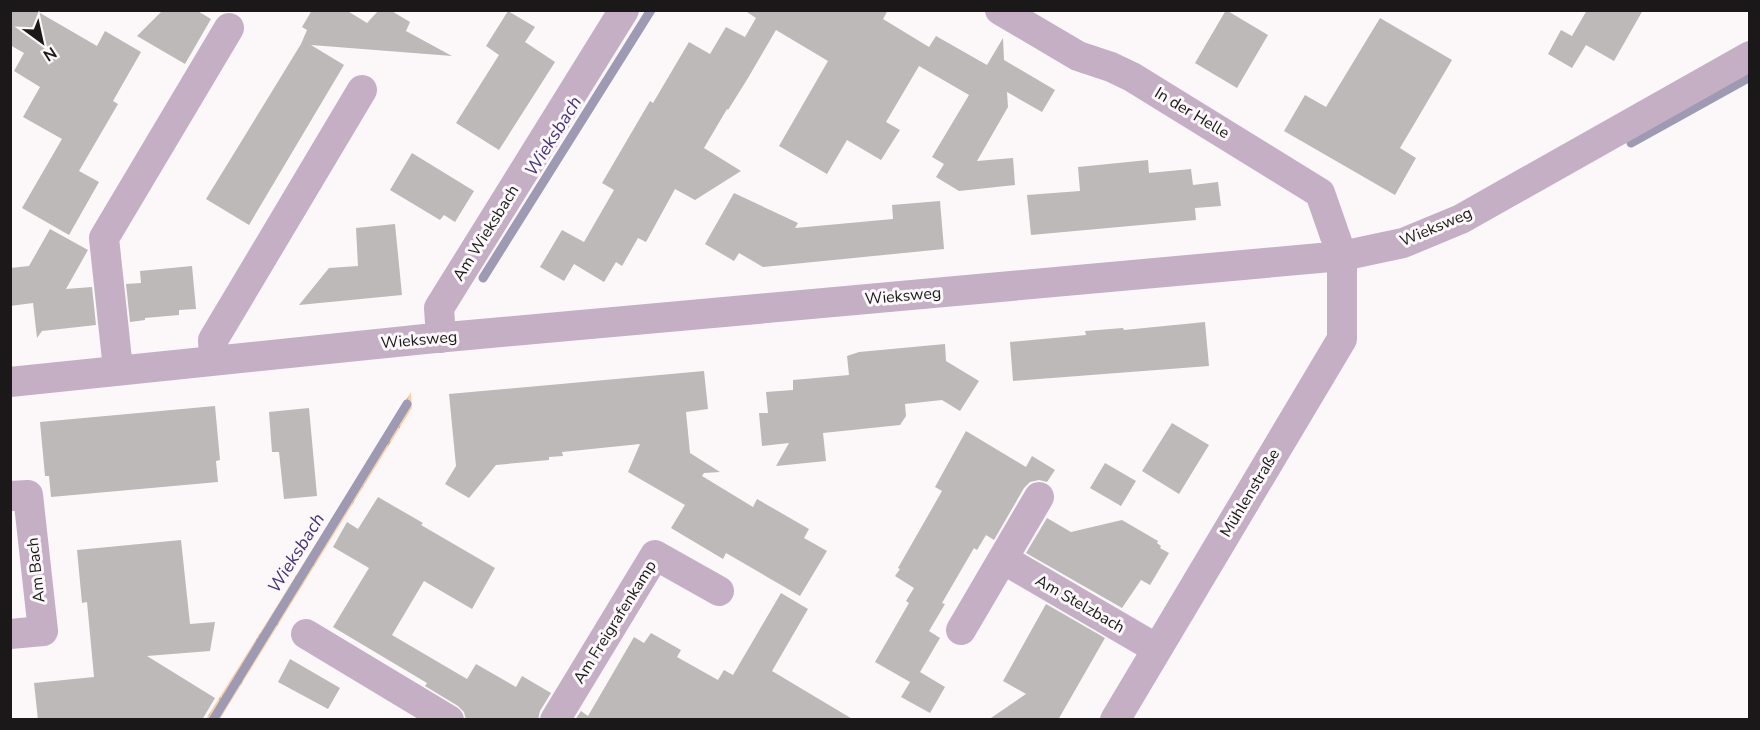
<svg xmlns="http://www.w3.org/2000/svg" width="1760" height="730" font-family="'Nunito Sans',sans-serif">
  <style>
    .grass { fill: url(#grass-tufts) }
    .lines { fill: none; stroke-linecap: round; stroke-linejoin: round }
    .stream { stroke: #9e9ab4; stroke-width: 9 }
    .building { fill: #bdb9b8 }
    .minor { stroke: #c4afc5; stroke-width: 30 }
    .labels { text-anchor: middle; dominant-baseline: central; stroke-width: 6; stroke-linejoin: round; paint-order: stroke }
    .street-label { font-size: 16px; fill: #1a1819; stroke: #fcf7f9 }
    .water-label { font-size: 18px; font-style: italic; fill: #443379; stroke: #fcf7f9 }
  </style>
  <defs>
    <pattern id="grass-tufts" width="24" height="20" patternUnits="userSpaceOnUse" patternTransform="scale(1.5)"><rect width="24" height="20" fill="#f8d1aa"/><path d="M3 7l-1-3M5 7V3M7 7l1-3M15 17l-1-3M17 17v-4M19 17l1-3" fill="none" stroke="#d4b392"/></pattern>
  </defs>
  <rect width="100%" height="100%" fill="#fcf7f9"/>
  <!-- grass -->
  <path class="grass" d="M411,392L412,408L220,719H206Z"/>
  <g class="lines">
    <!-- stream -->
    <path class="stream" d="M1631,143L1750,77
      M483,278L651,10
      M213,720L407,404"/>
  </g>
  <!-- building -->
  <path class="building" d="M10,10H35L97,46L105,31L141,52L113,101L118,104L79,171L99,182L69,235L22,208L62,139L23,117L40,87L14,71L24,53L10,45Z
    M163,10H196L211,19L185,64L137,36Z
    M312,10H346L367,23L379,10H390L410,22L406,31L452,56L311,45L344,65L249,225L206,199L301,44L307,30L302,27Z
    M744,10H888L883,19L929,47L936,36L987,65L1003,38L1004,60L1055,90L1042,112L1007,92L1008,107L977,161L1013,158L1015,185L959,191L936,177L944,164L932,157L969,95L919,66L886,122L900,130L881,160L847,140L827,174L779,146L828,61L776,30L748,78L728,110L727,109L704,148L741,171L695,200L675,189L646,242L638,238L622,266L616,262L604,282L574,264L564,281L540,267L562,230L584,242L614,190L602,183L650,101L653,103L689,42L710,54L726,27L745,37L756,18Z
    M1226,10L1268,35L1237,88L1195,63Z
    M1587,10H1643L1614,61L1586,45L1572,68L1548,54L1561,30L1572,36Z
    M508,11L535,27L525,42L555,62L499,150L456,123L499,55L486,46Z
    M1380,18L1452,60L1400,148L1416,158L1395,195L1284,131L1305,95L1326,107Z
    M412,153L474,191L455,222L444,215L440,220L390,190Z
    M1148,160L1149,173L1191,169L1193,185L1218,182L1221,206L1195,208L1196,220L1031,235L1027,195L1080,191L1078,167Z
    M734,193L798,223L795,228L893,219L892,205L940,201L944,249L763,267L739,253L734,261L705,244Z
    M395,224L402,295L299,305L329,268L358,266L356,228Z
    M50,229L88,250L66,289L92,287L96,325L42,331L37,338L33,303L10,306V268L29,266Z
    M192,266L196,309L179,310V315L145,318V320L130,322L126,284L141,283L140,271Z
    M1205,322L1209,366L1013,381L1010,342L1086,335L1085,331L1123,328L1124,330Z
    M945,344L946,361L979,381L960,411L942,400L905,404L906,416L900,425L823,433L826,461L776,466L789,443L762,446L759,413H768L766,392L793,390V380L849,375L847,356L859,352Z
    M704,371L708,409L686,412L690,453L720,472L704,473L702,476L753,507L757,499L809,529L804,538L827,551L800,596L726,553L723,559L671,528L685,505L628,472L640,444L562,452L563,456L549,457V460L496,465L469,498L445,484L456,466L449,394Z
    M215,406L220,460L216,461L218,482L51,497L49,476H45L40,422Z
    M309,408L317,496L284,499L279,452H272L269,412Z
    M1172,423L1209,445L1179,494L1142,471Z
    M966,431L1026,467L1032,456L1055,470L1047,482L1039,480L1030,482L1024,488L994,540L986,535L977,550L974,548L942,603L945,604L929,631L940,638L920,672L945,687L930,713L901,697L910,682L875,662L909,603L906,601L914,588L895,576L900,569L898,568L942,491L935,487Z
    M1105,463L1136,481L1121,506L1090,488Z
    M378,497L423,523L421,525L495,568L472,609L424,581L392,635L467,679L476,664L516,687L522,676L551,693L540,711L538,720H466L464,712L458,706L425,686L427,683L333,627L369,568L333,547L347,522L358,529Z
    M1047,518L1071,532L1122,520L1158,541L1157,543L1161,546L1160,548L1169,553L1150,585L1141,580L1122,608L1026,553Z
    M181,540L190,624L215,622L210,651L147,656L215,698L202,720H38L34,683L94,677L87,602L82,603L77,550Z
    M781,593L808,609L772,671L854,720H575L581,711L588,716L634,637L644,643L651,633L681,650L677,657L718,680L724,670L733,675Z
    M1046,604L1105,638L1058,720H988L1026,694L1003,681Z
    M290,659L340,688L328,709L278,682Z"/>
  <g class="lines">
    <!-- minor -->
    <path class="minor" d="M1000,10L1078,56L1111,67L1132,77L1320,193L1342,256V339L1115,720
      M441,338L439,308L624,10
      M214,360L213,340L362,90
      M118,369L104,238L229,28
      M10,382L425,339L1342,256L1403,243L1461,219L1750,56
      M10,496L28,495L43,631L10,634
      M1003,559L1157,649
      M961,630L1039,497
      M306,634L449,720
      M555,720L655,555L719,591"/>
  </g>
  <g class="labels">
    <!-- street labels -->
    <g class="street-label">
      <text transform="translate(1192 113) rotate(31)">In der Helle</text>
      <text transform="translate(1436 227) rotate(-23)">Wieksweg</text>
      <text transform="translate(486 233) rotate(-58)">Am Wieksbach</text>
      <text transform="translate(903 296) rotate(-5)">Wieksweg</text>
      <text transform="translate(419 340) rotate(-5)">Wieksweg</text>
      <text transform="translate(1250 493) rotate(-59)">Mühlenstraße</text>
      <text transform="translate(36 570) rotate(-96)">Am Bach</text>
      <text transform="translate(1080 604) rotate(30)">Am Stelzbach</text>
      <text transform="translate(615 622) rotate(-58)">Am Freigrafenkamp</text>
    </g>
    <!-- water labels -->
    <g class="water-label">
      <text transform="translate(553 136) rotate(-58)">Wieksbach</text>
      <text transform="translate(296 553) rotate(-58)">Wieksbach</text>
    </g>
  </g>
  <!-- border -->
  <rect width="1760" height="730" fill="none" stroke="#1a1819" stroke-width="24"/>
  <!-- north arrow -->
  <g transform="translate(42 42) rotate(147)" stroke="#fcf7f9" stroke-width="4.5" paint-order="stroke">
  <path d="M0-4.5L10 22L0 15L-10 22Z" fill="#1a1819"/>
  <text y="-9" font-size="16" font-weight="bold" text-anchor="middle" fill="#1a1819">N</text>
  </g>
</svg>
